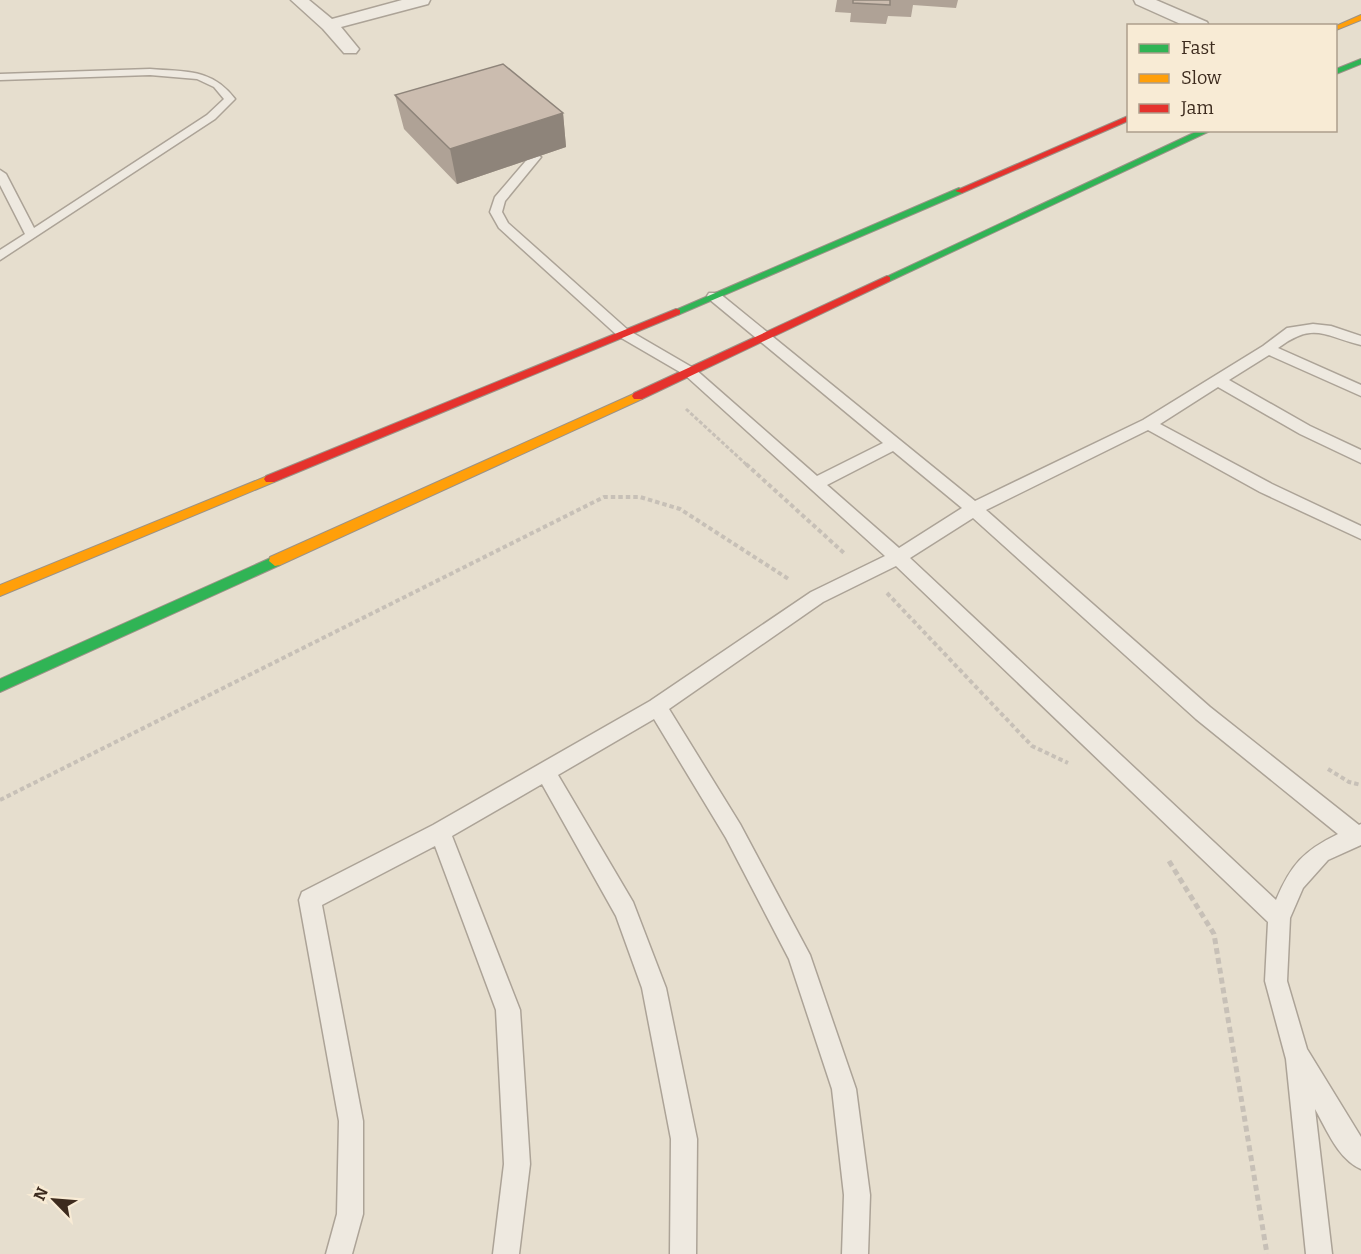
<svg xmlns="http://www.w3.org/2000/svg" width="1361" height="1254" font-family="Bitter,serif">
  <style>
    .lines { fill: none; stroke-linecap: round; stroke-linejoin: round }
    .lane-casing { stroke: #aca397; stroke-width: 3 }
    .street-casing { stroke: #aca397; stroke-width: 3 }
    .fast-casing { stroke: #9b9287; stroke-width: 2 }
    .slow-casing { stroke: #9b9287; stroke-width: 2 }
    .jam-casing { stroke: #9b9287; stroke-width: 2 }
    .path-far2 { stroke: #c7c0b7; stroke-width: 3; stroke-dasharray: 4 2; stroke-linecap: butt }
    .path-far1 { stroke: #c7c0b7; stroke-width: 4; stroke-dasharray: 4.5 3; stroke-linecap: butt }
    .path { stroke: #c7c0b7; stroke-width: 5; stroke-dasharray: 6 4; stroke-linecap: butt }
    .lane { fill: #eee9e0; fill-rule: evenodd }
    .street { fill: #eee9e0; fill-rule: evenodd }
    .fast { fill: #30b455; fill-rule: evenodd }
    .slow { fill: #ff9f0a; fill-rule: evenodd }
    .jam { fill: #e5322d; fill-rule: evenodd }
    .wall { fill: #afa296 }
    .shaded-wall { fill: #8e847a }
    .building { fill: #cbbcaf; stroke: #8e847a; stroke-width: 1.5 }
  </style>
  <rect width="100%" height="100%" fill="#e6dece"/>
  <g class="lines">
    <defs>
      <path id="lane" d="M150,69C185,72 212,68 235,99L215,119L0,260V250L25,234L0,185V170L6,174L34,228L207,115L224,99L214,87L197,79L150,75L0,80V74Z
        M535,154L541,157L505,201L502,212L508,223L628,330L695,369L817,476L883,443L709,299L707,296L709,293H719L975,501L1143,420L1263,346L1287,328L1313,324L1331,326L1361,336V345C1324,336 1314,321 1278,348L1361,385V396L1269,355L1229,380L1310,426L1361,450V463L1300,434L1218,387L1160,424L1272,484L1361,526V539L1260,492L1148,430L986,510L1210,707L1359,825L1361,824V845L1328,860L1303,888L1290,918L1287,981L1307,1049L1361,1137V1169C1338,1159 1327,1130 1315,1109L1332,1254H1306L1286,1059L1265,981L1268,922L896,566L823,602L669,709L740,824L810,955L856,1089L870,1195L868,1254H842L844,1195L832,1089L789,959L726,838L654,719L558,775L633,902L666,988L697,1139L696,1254H670L671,1139L642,988L616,916L542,784L452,836L520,1010L530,1164L519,1254H493L504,1164L496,1010L435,846L322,905L363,1121V1214L352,1254H326L337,1214L339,1121L299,900L302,892L433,825L650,701L811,592L885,556L685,375L618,336L499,228L490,212L495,197L531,155ZM893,451L962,508L899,548L827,485ZM973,518L1196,719L1338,834C1303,851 1291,865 1276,900L910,558Z"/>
      <path id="street" d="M291,0H309L332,19L402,0H430L428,4L341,27L359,49L356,53H344L323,29Z
        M1134,0H1156L1207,22L1209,26H1185L1136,4Z"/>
      <path id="fast" d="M1361,59V64L1336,74V69Z
        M1200,130H1212L890,281L882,279Z
        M959,188L963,191L962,193L680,314L676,315L671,312Z
        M275,556L281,561L280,565L0,692V679Z"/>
      <path id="slow" d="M1361,15V20L1336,30V26Z
        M638,392L644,396L642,399L280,565L275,566L269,561L270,557Z
        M270,475L274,476L276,479L274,482L0,596V585Z"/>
      <path id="jam" d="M1128,116V121L962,193L955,191Z
        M887,276L890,277V281L642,399H634L632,396L634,393Z
        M676,309L680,310V314L274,482H266L264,479L266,476Z"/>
    </defs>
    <!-- lane casing -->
    <use href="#lane" class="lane-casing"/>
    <!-- street casing -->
    <use href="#street" class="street-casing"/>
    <!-- fast casing -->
    <use href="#fast" class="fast-casing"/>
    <!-- slow casing -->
    <use href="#slow" class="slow-casing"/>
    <!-- jam casing -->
    <use href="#jam" class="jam-casing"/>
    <!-- path-far2 -->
    <path class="path-far2" d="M686,409L748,466"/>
    <!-- path-far1 -->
    <path class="path-far1" d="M746,464L844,553
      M887,593L1032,746L1068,763
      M1328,769L1349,782L1361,785
      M0,800L604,497H640L680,509L790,580"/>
    <!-- path -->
    <path class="path" d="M1169,861L1214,934L1267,1254"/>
    <!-- lane -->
    <use href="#lane" class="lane"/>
    <!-- street -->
    <use href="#street" class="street"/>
    <!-- fast -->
    <use href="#fast" class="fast"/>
    <!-- slow -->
    <use href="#slow" class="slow"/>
    <!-- jam -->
    <use href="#jam" class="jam"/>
  </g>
  <!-- wall -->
  <path class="wall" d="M837,0H958L956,8L913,5L911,17L888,16L886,24L850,22L851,13L835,12Z
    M395,95L563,113L566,147L457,184L404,129Z"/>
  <!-- shaded-wall -->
  <path class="shaded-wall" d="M563,113L566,147L457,184L450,149Z"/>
  <!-- building -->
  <path class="building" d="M853,0H890V5L853,3Z
    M503,64L563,113L450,149L395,95Z"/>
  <!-- legend -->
  <rect x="1127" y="24" width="210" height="108" fill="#f8ebd5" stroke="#ad9e8c" stroke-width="1.5"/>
  <rect x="1139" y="44" width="30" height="9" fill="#30b455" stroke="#ad9e8c" stroke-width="1.5"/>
  <text x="1181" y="54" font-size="18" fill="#3d2b1e">Fast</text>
  <rect x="1139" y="74" width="30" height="9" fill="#ff9f0a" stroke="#ad9e8c" stroke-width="1.5"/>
  <text x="1181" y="84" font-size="18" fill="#3d2b1e">Slow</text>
  <rect x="1139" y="104" width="30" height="9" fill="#e5322d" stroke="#ad9e8c" stroke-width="1.5"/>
  <text x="1181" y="114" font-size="18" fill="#3d2b1e">Jam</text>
  <!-- north arrow -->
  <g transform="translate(54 1200) rotate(295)" stroke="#f8ebd5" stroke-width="4.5" paint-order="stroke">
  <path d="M0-4.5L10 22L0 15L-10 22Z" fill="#3d2b1e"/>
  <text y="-9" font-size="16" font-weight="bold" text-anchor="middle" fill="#3d2b1e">N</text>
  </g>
</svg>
